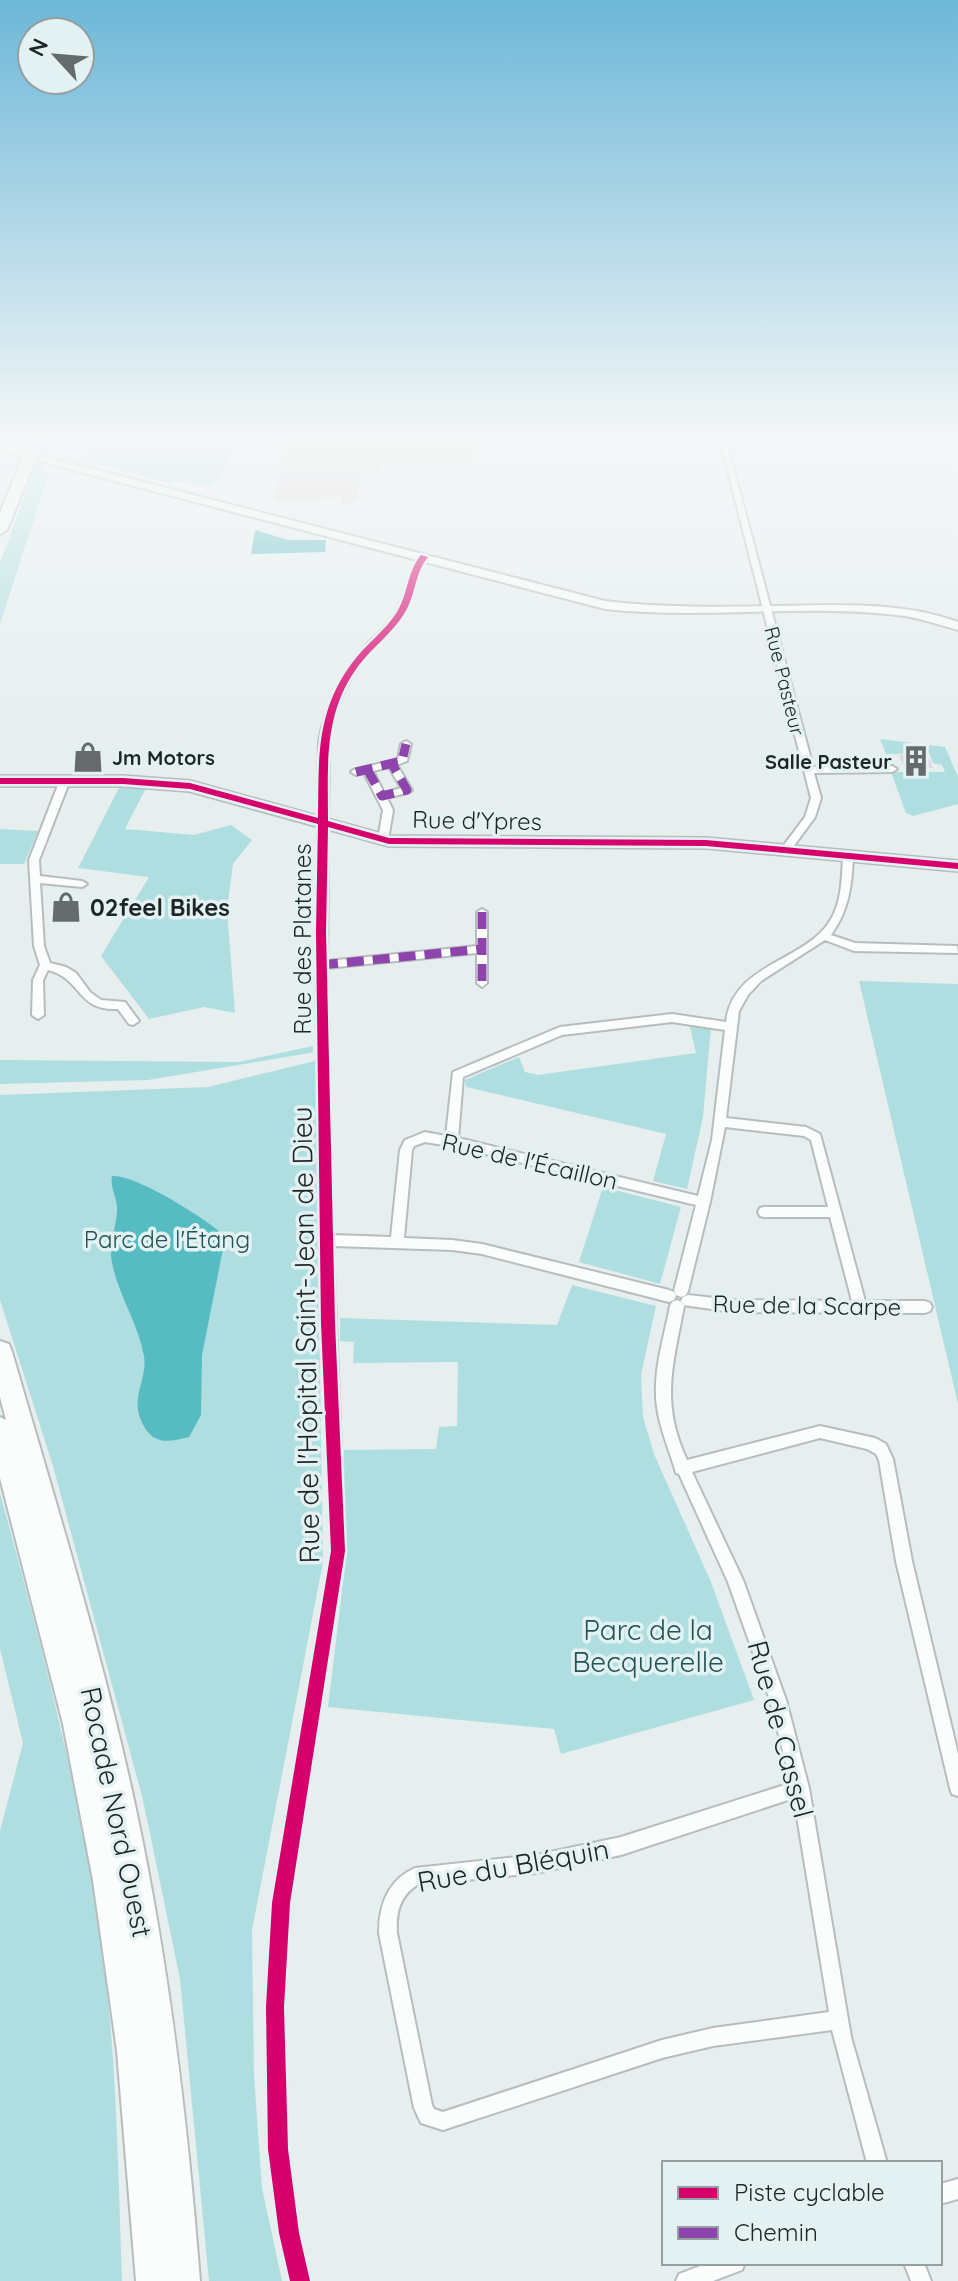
<svg xmlns="http://www.w3.org/2000/svg" width="958" height="2281" font-family="Quicksand,sans-serif">
  <style>
    .green { fill: #afdee0 }
    .water { fill: #56bcc1 }
    .building { fill: #e2d6de }
    .lines { fill: none; stroke-linecap: round; stroke-linejoin: round }
    .street-casing { stroke: #b7bdbe; stroke-width: 4 }
    .secondary-casing { stroke: #b7bdbe; stroke-width: 4 }
    .primary-casing { stroke: #b7bdbe; stroke-width: 4 }
    .highway-casing { stroke: #b7bdbe; stroke-width: 4 }
    .street { fill: #fbfcfc; fill-rule: evenodd }
    .secondary { fill: #fbfcfc; fill-rule: evenodd }
    .primary { fill: #fbfcfc; fill-rule: evenodd }
    .highway { fill: #fbfcfc; fill-rule: evenodd }
    .highway-bridge-casing { stroke: #b7bdbe; stroke-width: 18; stroke-linecap: butt }
    .highway-bridge { stroke: #fbfcfc; stroke-width: 15 }
    .quiet { stroke: #8e44ad; stroke-width: 9; stroke-dasharray: 17 9; stroke-linecap: butt }
    .cycleway-casing { stroke: #e3f1f2; stroke-width: 5 }
    .cycleway { fill: #d6006c; fill-rule: evenodd }
    .labels { text-anchor: middle; dominant-baseline: central; stroke-width: 7; stroke-linejoin: round; paint-order: stroke }
    .far-street-label { font-size: 20px; fill: #1f2425; stroke: #e3f1f2 }
    .far-poi-label { font-size: 20px; font-weight: bold; fill: #1f2425; stroke: #e3f1f2; text-anchor: start }
    .street-label { font-size: 24px; fill: #1f2425; stroke: #e3f1f2 }
    .poi-label { font-size: 24px; font-weight: bold; fill: #1f2425; stroke: #e3f1f2; text-anchor: start }
    .park-label { font-size: 24px; fill: #205558; stroke: #e3f1f2 }
    .near-street-label { font-size: 28px; fill: #1f2425; stroke: #e3f1f2 }
    .near-park-label { font-size: 28px; fill: #205558; stroke: #e3f1f2 }
  </style>
  <rect width="100%" height="100%" fill="#e6eeee"/>
  <!-- green -->
  <path class="green" d="M105,436H232L224,475L209,486L189,481L169,483L84,460L87,452H99Z
    M37,462L44,464L42,473H49L0,624V563Z
    M880,739L945,747L958,777V804L913,816L906,813L891,772H945L942,765L933,763L929,753L886,754Z
    M119,788H146L125,829L194,835L231,825L252,840L233,864L227,910L235,1013L204,1007L149,1019L101,956L149,877L78,868Z
    M0,829L38,831L24,864H0Z
    M859,981L958,984V1404Z
    M689,1023L711,1027L703,1117L687,1189L653,1181L666,1134L466,1087L465,1080L519,1057L525,1072L538,1075L696,1053Z
    M313,1046V1052L304,1054L148,1080L0,1084V1060L239,1062Z
    M315,1061L323,1562L252,1930L254,2076L262,2188L282,2281H209L180,1979L143,1800L53,1466L0,1300V1095L208,1087Z
    M603,1187L681,1207L660,1284L579,1262Z
    M572,1285L656,1306L641,1375L643,1417L654,1454L711,1582L754,1700L561,1754L554,1729L328,1707L345,1566L344,1450L436,1449L439,1427L457,1426L458,1362L353,1363L354,1342L340,1341V1318L557,1325Z
    M0,1493C41,1643 81,1794 102,1948C117,2058 118,2170 122,2281H0V1831L23,1743L0,1649Z"/>
  <!-- water -->
  <path class="water" d="M255,530L288,540H326L325,552L251,554Z
    M112,1176C134,1174 196,1213 215,1228C221,1232 222,1238 224,1244L202,1355L201,1415L189,1437C173,1441 156,1446 145,1428C127,1398 148,1383 144,1356C138,1322 115,1290 111,1256C110,1240 118,1222 117,1206C116,1196 110,1186 112,1176Z"/>
  <!-- building -->
  <path class="building" d="M288,436H473L474,461L379,462V473H360L358,498L342,506L343,497L274,501Z
    M899,755H928L933,768H904Z"/>
  <g class="lines">
    <defs>
      <path id="street" d="M719,436H725L813,767L892,766L897,769L892,772L814,773L821,798L815,817L790,851L786,852L781,849L805,817L811,798Z
        M421,555L428,557C414,574 416,596 404,614C396,627 384,636 374,647C349,674 335,704 329,741L327,961L477,946V912L482,909L487,912V983L482,987L477,983V953L327,968L333,1235L391,1237L400,1150L405,1140L425,1132L446,1136L453,1072L560,1027L672,1014L726,1022C733,963 803,963 830,921C842,902 842,877 843,855L848,852L853,855C852,885 849,910 831,935L855,943L957,946L958,953L854,951L825,940L761,981L748,995L739,1011L726,1118L806,1127L820,1134L865,1301H925L930,1303L932,1307L930,1311L925,1313L733,1312L683,1305L681,1301L683,1297L688,1295L733,1300L852,1301L830,1217H764L760,1216L758,1212L760,1208L764,1207H828L811,1140L804,1136L725,1127L710,1202L688,1291L686,1295L681,1297L676,1295L674,1291L696,1205L461,1148L425,1142L414,1146L412,1150L404,1238L452,1240L482,1244L669,1290L674,1292L676,1296L674,1300L669,1302L482,1254L452,1250L333,1246L345,1551L290,1903L284,2007L288,2149L299,2233L310,2281H290L279,2233L268,2149L266,2007L272,1903L331,1551L321,1323L316,965L319,741C326,703 342,672 368,643C378,633 390,624 397,611C408,593 407,572 421,555ZM672,1022L725,1030L712,1140L698,1196L458,1138L463,1077L562,1035Z
        M406,741L411,744L407,761L397,765L412,790L410,792L387,798L393,810L388,840L383,843L378,840L383,810L364,773L356,775L351,772L353,770L398,759L401,744ZM389,767L401,788L384,793L373,771Z
        M65,777L70,780L39,860L40,876L82,881L87,884L82,887L40,883L44,946L50,963L66,967L76,973L90,992L101,1000L125,1002L139,1021L133,1025L129,1024L118,1009C76,1011 83,979 48,970L43,980L44,1015L38,1019L32,1015L33,980L40,965L34,946L29,860L60,780Z
        M677,1300L682,1302L684,1306C673,1365 660,1403 687,1460L820,1426L875,1438L886,1444L893,1459L912,1561L958,1754V1796L952,1794L950,1788L896,1561L879,1460L876,1454L867,1449L820,1438L692,1472L743,1580L786,1700L809,1788L851,2037L887,2163H867L832,2030L713,2046L662,2058L443,2130L421,2123L414,2108L379,1933C379,1905 388,1880 415,1868L536,1855L621,1837L791,1783L770,1700L728,1582L679,1474L676,1473C670,1451 660,1430 657,1407C652,1374 664,1338 670,1306L672,1302ZM794,1798L829,2012L713,2028L662,2040L443,2112L434,2109L432,2105L397,1933C396,1913 399,1897 417,1885L536,1873L621,1855Z
        M958,2179V2199L940,2204V2184Z
        M708,2263H745L742,2270L713,2281H676L679,2274Z
        M904,2263H924L931,2281H911Z"/>
      <path id="secondary" d="M0,445L605,601C662,608 719,607 776,606C837,605 900,601 958,622V630C940,625 923,619 905,616C806,603 705,620 605,609L0,451Z"/>
      <path id="primary" d="M0,776H123L190,781L389,836L706,838L958,861V871L706,848L389,846L189,791L123,786H0Z"/>
      <path id="highway" d="M23,436H35L29,451L24,452L18,448Z
        M28,457L35,461L7,530L0,534V513L21,461Z
        M0,1341L9,1344L12,1352C57,1507 105,1661 138,1819C170,1972 188,2126 200,2281H136L117,2051L93,1880L63,1724L0,1478V1417L6,1420L0,1397Z"/>
    </defs>
    <!-- street casing -->
    <use href="#street" class="street-casing"/>
    <!-- secondary casing -->
    <use href="#secondary" class="secondary-casing"/>
    <!-- primary casing -->
    <use href="#primary" class="primary-casing"/>
    <!-- highway casing -->
    <use href="#highway" class="highway-casing"/>
    <!-- street -->
    <use href="#street" class="street"/>
    <!-- secondary -->
    <use href="#secondary" class="secondary"/>
    <!-- primary -->
    <use href="#primary" class="primary"/>
    <!-- highway -->
    <use href="#highway" class="highway"/>
    <defs>
      <path id="highway-bridge" d="M28,461L35,444"/>
    </defs>
    <!-- highway-bridge casing -->
    <use href="#highway-bridge" class="highway-bridge-casing"/>
    <!-- highway-bridge -->
    <use href="#highway-bridge" class="highway-bridge"/>
    <!-- quiet -->
    <path class="quiet" d="M367,769L382,796L407,790L392,764
      M356,772L402,761L406,744
      M482,912V983
      M321,965L482,949"/>
    <defs>
      <path id="cycleway" d="M421,555L428,557C414,574 416,596 404,614C392,633 373,647 359,665C323,713 328,765 328,821L389,838L706,840L958,863V869L706,846L389,844L328,827L326,932L335,1323L345,1551L290,1903L284,2007L288,2149L299,2233L310,2281H290L279,2233L268,2149L266,2007L272,1903L331,1551L321,1323L316,932L318,824L190,789L123,784H0V778H123L190,783L318,818C319,760 315,713 352,663C365,645 385,631 397,612C408,594 407,572 421,555Z"/>
    </defs>
    <!-- cycleway casing -->
    <use href="#cycleway" class="cycleway-casing"/>
    <!-- cycleway -->
    <use href="#cycleway" class="cycleway"/>
  </g>
  <!-- sky -->
  <linearGradient id="sky" x2="0" y2="1"><stop stop-color="#6db7d8"/><stop offset="0.58" stop-color="#f4f7f7"/><stop offset="1" stop-color="#f4f7f7" stop-opacity="0"/></linearGradient>
  <rect width="958" height="755" fill="url(#sky)"/>
  <!-- icons -->
  <defs>
    <symbol id="shop-bare" viewBox="-9 -9 18 18"><path d="M-5-2.5h2.3a2.7 3.5 0 0 1 5.4 0H5L5.5 6h-11ZM-1.5-2.5h3a1.5 2.3 0 0 0-3 0Z" fill="#656b6b" stroke="#e3f1f2" stroke-width="2.5" paint-order="stroke"/></symbol>
    <symbol id="building-bare" viewBox="-9 -9 18 18"><path d="M-4-6H4V6H1V3H-1V6H-4ZM-2.5-4.3h1.7v1.8h-1.7ZM.8-4.3h1.7v1.8H.8ZM-2.5-1h1.7V.8h-1.7ZM.8-1h1.7V.8H.8Z" fill="#656b6b" stroke="#e3f1f2" stroke-width="2.5" paint-order="stroke"/></symbol>
  </defs>
  <g fill-rule="evenodd">
    <use href="#shop-bare" x="66" y="735" width="44" height="44"/>
    <use href="#building-bare" x="894" y="739" width="44" height="44"/>
    <use href="#shop-bare" x="44" y="885" width="44" height="44"/>
  </g>
  <g class="labels">
    <!-- far-street labels -->
    <g class="far-street-label">
      <text transform="translate(785 681) rotate(76)">Rue Pasteur</text>
    </g>
    <!-- far-poi labels -->
    <g class="far-poi-label">
      <text x="112" y="757">Jm Motors</text>
      <text x="892" y="761" text-anchor="end">Salle Pasteur</text>
    </g>
    <!-- street labels -->
    <g class="street-label">
      <text transform="translate(477 820) rotate(1)">Rue d'Ypres</text>
      <text transform="translate(302 939) rotate(-90)">Rue des Platanes</text>
      <text transform="translate(530 1161) rotate(13)">Rue de l'Écaillon</text>
      <text transform="translate(807 1305) rotate(1)">Rue de la Scarpe</text>
    </g>
    <!-- poi labels -->
    <g class="poi-label">
      <text x="90" y="907">02feel Bikes</text>
    </g>
    <!-- park labels -->
    <g class="park-label">
      <text x="167" y="1239">Parc de l'Étang</text>
    </g>
    <!-- near-street labels -->
    <g class="near-street-label">
      <text transform="translate(305 1335) rotate(-91)">Rue de l'Hôpital Saint-Jean de Dieu</text>
      <text transform="translate(781 1729) rotate(75)">Rue de Cassel</text>
      <text transform="translate(117 1812) rotate(78)">Rocade Nord Ouest</text>
      <text transform="translate(513 1865) rotate(-10)">Rue du Bléquin</text>
    </g>
    <!-- near-park labels -->
    <g class="near-park-label">
      <text x="648" y="1629">Parc de la<tspan x="648" dy="32">Becquerelle</tspan></text>
    </g>
  </g>
  <!-- legend -->
  <rect x="662" y="2161" width="280" height="104" fill="#e3f1f2" stroke="#959fa0" stroke-width="2"/>
  <rect x="678" y="2187" width="40" height="12" fill="#d6006c" stroke="#959fa0" stroke-width="2"/>
  <text x="734" y="2201" font-size="24" fill="#1f2425">Piste cyclable</text>
  <rect x="678" y="2227" width="40" height="12" fill="#8e44ad" stroke="#959fa0" stroke-width="2"/>
  <text x="734" y="2241" font-size="24" fill="#1f2425">Chemin</text>
  <!-- north arrow -->
  <g transform="translate(56 56) rotate(296)"><circle r="38" fill="#e3f1f2" stroke="#959fa0" stroke-width="2"/>
  <path d="M0-6L14 30L0 20L-14 30Z" fill="#656b6b"/>
  <text y="-12" font-size="22" font-weight="bold" text-anchor="middle" fill="#1f2425">N</text>
  </g>
</svg>
